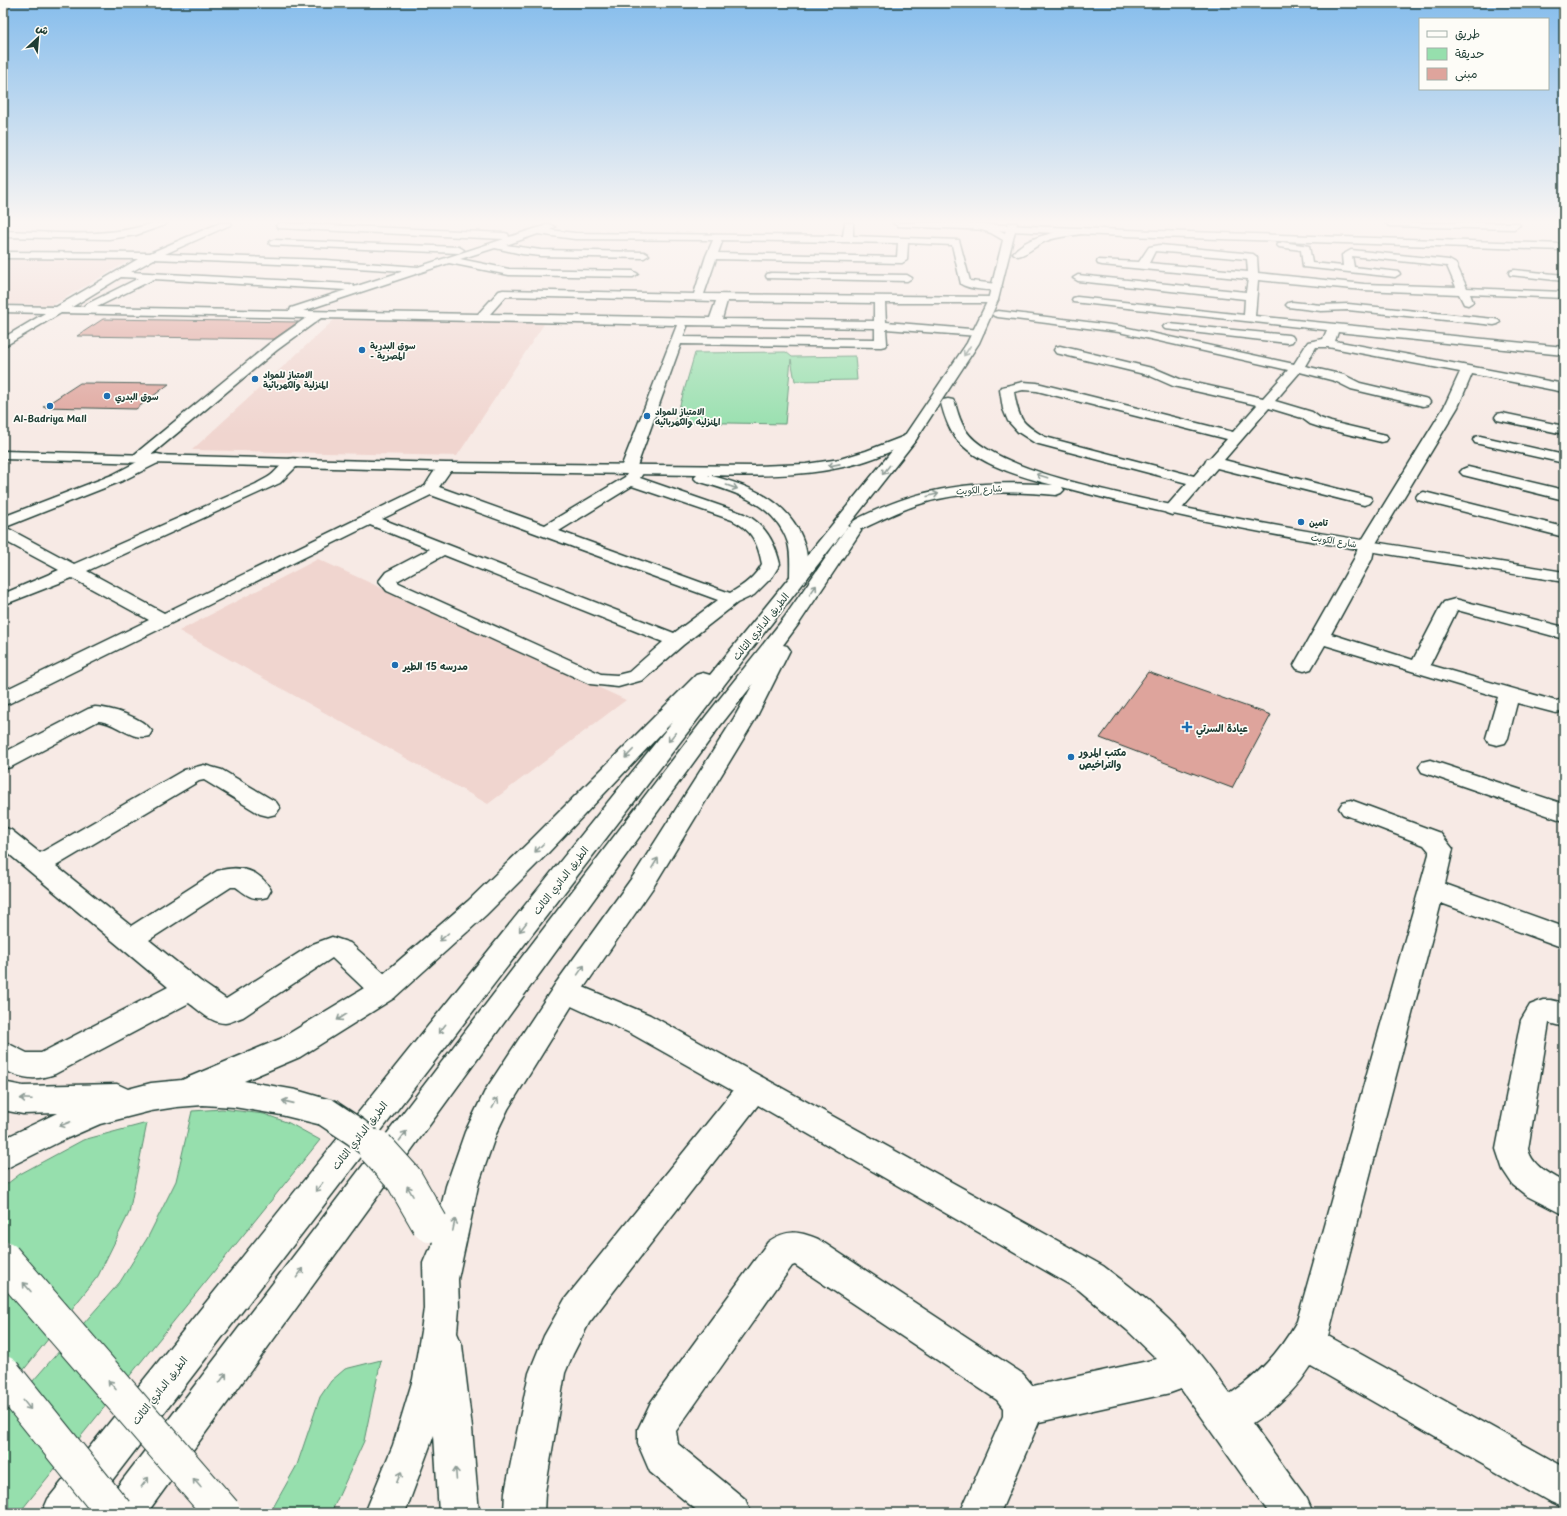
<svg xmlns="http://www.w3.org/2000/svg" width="1567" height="1516" font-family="'Playpen Sans','Playpen Sans Arabic',sans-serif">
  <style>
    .built { fill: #f0d5cf }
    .green { fill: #96dfad; stroke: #5a8e70 }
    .building { fill: #dea49c; stroke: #1f3d34 }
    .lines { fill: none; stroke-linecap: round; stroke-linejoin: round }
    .minor-casing { stroke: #1f3d34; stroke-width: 3 }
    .major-casing { stroke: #1f3d34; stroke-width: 3 }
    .highway-casing { stroke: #1f3d34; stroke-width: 3 }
    .minor { fill: #fdfcf7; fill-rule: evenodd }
    .major { fill: #fdfcf7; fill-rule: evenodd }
    .highway { fill: #fdfcf7; fill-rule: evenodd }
    .highway-bridge-far1-casing { stroke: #1f3d34; stroke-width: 31; stroke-linecap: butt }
    .highway-bridge-casing { stroke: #1f3d34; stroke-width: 38; stroke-linecap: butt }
    .highway-bridge-far1 { stroke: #fdfcf7; stroke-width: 28 }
    .highway-bridge { stroke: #fdfcf7; stroke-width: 36 }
    .oneway { stroke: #8e9c96 }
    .poi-dot { fill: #1f6fb2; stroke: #fdfcf7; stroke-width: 1.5 }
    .labels { text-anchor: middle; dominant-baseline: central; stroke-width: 3.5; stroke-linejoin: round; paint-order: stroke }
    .far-poi-label { font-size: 9px; font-weight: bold; fill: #1f3d34; stroke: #fdfcf7; text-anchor: start }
    .far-street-label { font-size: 9px; fill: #1f3d34; stroke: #fdfcf7 }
    .street-label { font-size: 10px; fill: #1f3d34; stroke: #fdfcf7 }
    .poi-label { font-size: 10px; font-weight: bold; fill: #1f3d34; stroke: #fdfcf7; text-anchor: start }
  </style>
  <rect width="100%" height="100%" fill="#f7eae5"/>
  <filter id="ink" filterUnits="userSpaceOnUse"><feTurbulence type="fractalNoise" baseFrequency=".025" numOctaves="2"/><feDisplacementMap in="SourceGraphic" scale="8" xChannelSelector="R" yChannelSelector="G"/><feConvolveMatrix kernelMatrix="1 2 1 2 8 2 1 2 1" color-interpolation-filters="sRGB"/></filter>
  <g filter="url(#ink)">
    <!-- built -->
    <path class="built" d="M3,257L130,260L53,305L3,304Z
      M335,319L544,324L457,456L192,450Z
      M318,559L626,700L488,804L179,631Z"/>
    <!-- green -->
    <path class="green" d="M786,352L792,357L855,356L857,380L795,381L791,359L785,424L675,422L695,353Z
      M222,1109L264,1114L289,1123L320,1140L19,1513H3V1415L120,1282L148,1237L176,1181L192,1111Z
      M147,1123L129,1213L98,1276L3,1396V1187L20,1174L83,1140Z
      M381,1360L364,1441L331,1513H270L297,1465L320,1397L331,1381L345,1369Z"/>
    <!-- building -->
    <path class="building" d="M103,319L298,322L274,339L77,336Z
      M80,383L169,384L136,409L43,407Z
      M1148,672L1271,715L1232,788L1100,738Z"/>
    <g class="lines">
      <defs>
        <path id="minor" d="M154,223H167L165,225L136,235L109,239L3,237V231C53,232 106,239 154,223Z
          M220,223H232L230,225L165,254L326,260L418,267L504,239L278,228L276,226L278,224L281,223L505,233L508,234L509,237L550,224L555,227L550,230L575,233L843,236L845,223H853V236L959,240L970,281L997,284L1002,287C997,293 968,289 961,284L952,245L908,243L907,260L902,263L716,259L704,294L993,297L998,300L993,303H885L886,322L982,330L984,332L982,334L978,336L886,329L887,343L885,346L881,347L681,344L637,466L642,467L645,470L640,478L744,514C764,523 775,542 780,564L772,577L754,595L737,603L683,645L643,680L618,687L590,684L387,591L379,581L386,572L430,549L370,525L10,703L3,705V691L149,620L72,578L3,605V594L59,570L3,540V528L9,529L74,564L256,484C260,481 266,479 270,476C280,469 285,455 298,459L300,462L298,465L280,483L87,571L164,613L425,486C432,476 438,460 451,464L453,467L439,487L545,525L625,477L627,474L623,473L620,470L677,325L321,318L277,350L151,455L157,454L162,455L164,458L162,461L122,481L3,528V517L112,475L139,461L135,460L133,457L135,454L269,344L306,318L61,313L3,347V338L45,313L3,312V306L56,307L138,259L3,258V252L150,253ZM538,234L575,239L713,240L706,256L694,294L503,290L499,291L478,314L303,311L449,263L509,275L633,277L638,274L633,271L509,269L460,259L495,248L522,254L541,256L644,258L649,255L644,252L541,250L506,245ZM721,240L898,243L897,257L718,253L722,242ZM154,259L326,266L404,271L354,287L353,285L349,284L131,272ZM121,277L139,278L85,305L84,307H72ZM154,279L346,290L291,308L290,311L97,307ZM506,296L716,301L710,318L490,314ZM727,301L874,303V321L722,319ZM685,325L875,328V339L683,337L687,327ZM632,486L732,520C752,530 758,543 762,564C755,577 743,586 730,593L559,531ZM431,495L718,600L674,633L382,519ZM444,555L663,642L629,672L617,675L601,674L399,583L397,581Z
          M893,223H957L1126,230L1564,244V250L1126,236L898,226Z
          M1385,223H1518L1520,225L1514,229L1390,226Z
          M274,240L459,247L464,250L459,253L271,245L269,243L271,241Z
          M1282,242L1309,246L1312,263L1343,266L1342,255L1351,250L1449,260L1456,264L1467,288L1564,292V298L1470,294L1473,302L1468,305L1464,304L1459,294L1364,290L1258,280L1255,316L1564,347V355L1338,332L1335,341L1564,384V392L1472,374L1458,407L1375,545L1372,559L1331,634L1413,660L1441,606L1444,602L1455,599L1564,627V639L1457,610L1430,665L1556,701L1564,699V711L1556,713L1517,703L1508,738L1505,743L1497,745L1489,743L1486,738L1498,697L1325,645L1311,669L1304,671L1297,669L1294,665L1354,559L1359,545L1444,407L1460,372L1328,347H1316L1305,366L1344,375L1360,383L1428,399L1430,402L1428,405L1423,406L1351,389L1335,381L1300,372L1275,401L1312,412L1320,418L1331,422L1386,435L1388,438L1386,441L1381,442L1322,428L1310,424L1302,418L1269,408L1224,460L1370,497L1372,500L1370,503L1364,505L1217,468L1178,513L1172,515L1166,513L1164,510L1166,507L1187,483L1035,443L1018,432L1008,421L1003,409L1000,390L1002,387L1023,382L1037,383L1233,432L1257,405L1173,386L1148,375L1056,353L1054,350L1056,347L1060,346L1156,369L1182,380L1263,398L1288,370L1119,332L998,317L994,316L992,314L994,312L998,311L1119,326L1294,364L1308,342L1323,339L1327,330L1073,302L1072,300L1073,298L1077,297L1244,315L1245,299L1078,281L1073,278L1078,275L1246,292L1248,279L1102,265L1098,264L1097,262L1098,260L1139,262L1149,247L1160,245L1253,254L1257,257L1258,273L1364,284L1456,287L1447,266L1352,256L1354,267L1399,272L1400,274L1395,277L1303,267L1301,250L1279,247L1277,245ZM1155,251L1247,259L1248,272L1149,263ZM1023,390L1037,391L1227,439L1210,458L1207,459L1205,463L1194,476L1045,437C1021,423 1019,420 1014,392Z
          M1514,270L1564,275V281L1510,275L1509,273L1510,271Z
          M771,273L907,275L912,278L907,281L767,278L766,276L767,274Z
          M1292,302L1321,305L1348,304L1494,319L1498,320L1500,322L1498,324L1494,325L1348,310L1321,311L1288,307L1286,305L1288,303Z
          M1169,324L1288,335L1292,336L1294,339L1292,342L1288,343L1165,329L1163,327L1165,325Z
          M1502,413L1564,426V434L1497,420L1495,417L1497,414Z
          M1480,436L1564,455V463L1475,443L1473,440L1475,437Z
          M1468,467L1564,490V500L1463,475L1460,472L1463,469Z
          M1424,492L1564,527V537L1418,500L1416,497L1418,494Z
          M95,707C111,708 142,717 152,731L149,736C130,741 117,722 98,721L11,767L3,769V753L88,709Z
          M1430,760L1564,804V821L1422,772L1419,767L1422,762Z
          M204,765L222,770L276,802L280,808L276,814L268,816L260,814L204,780L199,781L56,866L131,926L217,871C239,865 259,869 271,890L267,897C252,901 247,895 236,887H231L149,940L200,981L226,999L313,944L332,937L350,943L394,982L398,990L394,998L384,1001L374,998L332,958L243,1017C237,1019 230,1023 225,1023C211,1023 199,1010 189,1003L55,1074C36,1081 21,1079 3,1069V1041L27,1053H41L168,987L3,849V827L11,830L40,853L184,770Z
          M1351,800L1440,833L1453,849L1445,884L1564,927V948L1441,903L1328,1336L1564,1467V1509L1550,1503L1311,1366C1296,1390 1275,1409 1252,1423L1307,1499L1313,1513H1269L1181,1389L1170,1393L1039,1422L1000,1513H960L1003,1416V1408L997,1400L795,1265L792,1266L676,1431L678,1444L745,1499L751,1513H700L650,1472L638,1444V1429L651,1402L768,1242C787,1229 798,1231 818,1239L1023,1374L1033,1386L1157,1359L1127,1330L1079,1290L758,1105L589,1323L573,1354L565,1373L545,1492L544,1513H504L505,1492L529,1373L544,1336L565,1299L733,1091L630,1033L556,999L552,991L556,983L566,980L650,1015L1103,1266C1128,1285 1154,1304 1176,1327C1196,1347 1213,1371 1230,1394C1259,1375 1280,1351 1297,1321L1429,854V851L1424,845L1343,814L1339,808L1343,802Z
          M1543,1000H1551L1564,1003V1027L1549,1023L1528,1149C1532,1166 1549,1174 1564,1182V1215L1527,1196L1513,1185L1503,1170L1496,1149L1521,1020L1530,1005Z"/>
        <path id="major" d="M948,399L953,400L955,403C961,426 967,437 987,449C1028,474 1093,487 1139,498C1279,530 1422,549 1564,572V582C1396,555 1227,532 1062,487L1064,490L1061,493L1056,495C1009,491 962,490 917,505C899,511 881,520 864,528L858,530L852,528L850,525C855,518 868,514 876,510C933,484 992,480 1053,485C1022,477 975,464 955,437C948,427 944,415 941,403L943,400Z
          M910,434L915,435L917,438L915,441C892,451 868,462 843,467C799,477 753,476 708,475C748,485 790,500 804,543C808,554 807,566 808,577L805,581L799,582L793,581L790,577C790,566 791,554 788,543C775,503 733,491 697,481L694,478L697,475L446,471L3,459V451L446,463L754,466L806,464L840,459L866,451Z"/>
        <path id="highway" d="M972,223C983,222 995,228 1005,233L1008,223H1017L998,300L979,343L915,441L764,633L87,1513H42L48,1499L673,721L548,853L486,915L394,998L300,1057L244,1081L296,1090L337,1102L341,1112L337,1122L326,1126L281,1115L234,1107L203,1105L177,1107L151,1111L100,1124L61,1141L3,1170V1139L57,1113L23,1114L3,1110V1082L23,1086L117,1084L128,1089L151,1083L182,1080L280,1039L374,982L468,901L530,841L696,675L703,673L710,675L905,435L967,343L988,300L1003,240L991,233L972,227L970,225Z
          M1083,228L1088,231L1086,233C1073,236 1059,236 1046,241C1036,245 1028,254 1018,256L1013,253C1027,235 1062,231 1083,228Z
          M853,526L859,527L861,531L800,622L783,645L787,646L790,650L756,718L652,889L576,999L508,1109L496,1134L478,1186L458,1279L459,1308L457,1333L462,1345L472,1428L479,1513H439L434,1435L405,1513H365L393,1445L413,1379L421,1331L424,1308L423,1263L428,1251L431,1250L446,1186L465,1132L486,1089L556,983L634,875L734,718L753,684L720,726L147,1513H102L108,1499L706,716L784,618L847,527Z"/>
      </defs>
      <!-- minor casing -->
      <use href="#minor" class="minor-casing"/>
      <!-- major casing -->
      <use href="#major" class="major-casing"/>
      <!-- highway casing -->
      <use href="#highway" class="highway-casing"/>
      <!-- minor -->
      <use href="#minor" class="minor"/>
      <!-- major -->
      <use href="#major" class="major"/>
      <!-- highway -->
      <use href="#highway" class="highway"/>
      <defs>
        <path id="highway-bridge-far1" d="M326,1112L356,1132L377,1149"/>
        <path id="highway-bridge" d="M376,1148L404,1179L430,1224
          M3,1259L223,1513
          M3,1374L115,1513"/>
      </defs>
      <!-- highway-bridge-far1 casing -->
      <use href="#highway-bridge-far1" class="highway-bridge-far1-casing"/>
      <!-- highway-bridge casing -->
      <use href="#highway-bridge" class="highway-bridge-casing"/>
      <!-- highway-bridge-far1 -->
      <use href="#highway-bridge-far1" class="highway-bridge-far1"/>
      <!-- highway-bridge -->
      <use href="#highway-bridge" class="highway-bridge"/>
    </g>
    <!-- one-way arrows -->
    <defs><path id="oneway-shaft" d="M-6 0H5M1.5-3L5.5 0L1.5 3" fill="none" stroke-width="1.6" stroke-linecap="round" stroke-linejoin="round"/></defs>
    <g class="oneway">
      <use href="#oneway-shaft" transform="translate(967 351) rotate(123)"/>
      <use href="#oneway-shaft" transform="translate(834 465) rotate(169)"/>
      <use href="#oneway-shaft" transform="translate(886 470) rotate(128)"/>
      <use href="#oneway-shaft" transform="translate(1042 476) rotate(-162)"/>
      <use href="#oneway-shaft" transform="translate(732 487) rotate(19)"/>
      <use href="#oneway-shaft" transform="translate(933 495) rotate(-14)"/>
      <use href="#oneway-shaft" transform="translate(813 590) rotate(-55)"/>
      <use href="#oneway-shaft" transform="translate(672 737) rotate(128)"/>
      <use href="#oneway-shaft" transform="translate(629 754) rotate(134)"/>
      <use href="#oneway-shaft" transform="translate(539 848) rotate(135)"/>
      <use href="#oneway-shaft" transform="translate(655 863) rotate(-58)"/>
      <use href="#oneway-shaft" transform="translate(523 927) rotate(128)"/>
      <use href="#oneway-shaft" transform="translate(444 937) rotate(138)"/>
      <use href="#oneway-shaft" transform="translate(581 970) rotate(-55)"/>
      <use href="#oneway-shaft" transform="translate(342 1017) rotate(147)"/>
      <use href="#oneway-shaft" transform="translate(442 1029) rotate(128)"/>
      <use href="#oneway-shaft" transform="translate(26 1099) rotate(-177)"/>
      <use href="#oneway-shaft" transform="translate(288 1102) rotate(-167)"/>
      <use href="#oneway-shaft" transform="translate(495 1103) rotate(-62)"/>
      <use href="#oneway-shaft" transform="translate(65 1124) rotate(158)"/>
      <use href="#oneway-shaft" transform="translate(403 1136) rotate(-53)"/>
      <use href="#oneway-shaft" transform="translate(319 1187) rotate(128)"/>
      <use href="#oneway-shaft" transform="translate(410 1191) rotate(-120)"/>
      <use href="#oneway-shaft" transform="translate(454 1225) rotate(-78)"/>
      <use href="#oneway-shaft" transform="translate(300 1273) rotate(-53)"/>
      <use href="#oneway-shaft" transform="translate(27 1287) rotate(-131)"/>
      <use href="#oneway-shaft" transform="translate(223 1378) rotate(-53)"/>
      <use href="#oneway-shaft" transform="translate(112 1385) rotate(-131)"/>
      <use href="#oneway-shaft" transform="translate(27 1405) rotate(51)"/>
      <use href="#oneway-shaft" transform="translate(456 1474) rotate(-94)"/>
      <use href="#oneway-shaft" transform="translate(399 1477) rotate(-68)"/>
      <use href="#oneway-shaft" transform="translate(145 1482) rotate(-53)"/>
      <use href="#oneway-shaft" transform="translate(197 1483) rotate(-131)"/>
    </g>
  </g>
  <!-- sky -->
  <linearGradient id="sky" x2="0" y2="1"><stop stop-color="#86bdec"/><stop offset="0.51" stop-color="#fbf6f3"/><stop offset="1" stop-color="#fbf6f3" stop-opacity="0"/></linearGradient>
  <rect width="1567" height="435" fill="url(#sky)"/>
  <!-- markers -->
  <g class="poi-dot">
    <circle cx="362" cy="350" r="4"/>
    <circle cx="255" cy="379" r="4"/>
    <circle cx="107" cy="396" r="4"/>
    <circle cx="50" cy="406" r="4"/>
    <circle cx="647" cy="416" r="4"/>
    <circle cx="1301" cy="522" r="4"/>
    <circle cx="395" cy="665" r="4"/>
    <path d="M1185 721h4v4h4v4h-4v4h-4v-4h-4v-4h4z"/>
    <circle cx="1071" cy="757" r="4"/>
  </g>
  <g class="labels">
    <!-- far-poi labels -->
    <g class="far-poi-label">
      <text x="370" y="345">سوق البدرية<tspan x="370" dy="10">- المصرية</tspan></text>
      <text x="263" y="374">الامتياز للمواد<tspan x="263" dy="10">المنزلية والكهربائية</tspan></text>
      <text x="115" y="396">سوق البدري</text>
      <text x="655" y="411">الامتياز للمواد<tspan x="655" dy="10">المنزليه والكهربائيه</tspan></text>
      <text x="50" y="418" text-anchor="middle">Al-Badriya Mall</text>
      <text x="1309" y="522">تامين</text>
    </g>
    <!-- far-street labels -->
    <g class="far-street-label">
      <text transform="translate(979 489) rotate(-4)">شارع الكويت</text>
      <text transform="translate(1334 540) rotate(9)">شارع الكويت</text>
    </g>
    <!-- street labels -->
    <g class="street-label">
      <text transform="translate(760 626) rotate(-51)">الطريق الدائري الثالث</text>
      <text transform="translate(560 880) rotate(-52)">الطريق الدائري الثالث</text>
      <text transform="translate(359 1135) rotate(-52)">الطريق الدائري الثالث</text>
      <text transform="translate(159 1390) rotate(-52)">الطريق الدائري الثالث</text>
    </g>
    <!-- poi labels -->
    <g class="poi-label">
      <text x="403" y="665">مدرسه 15 الطير</text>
      <text x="1196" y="727">عيادة السرتي</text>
      <text x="1079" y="751">مكتب المرور<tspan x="1079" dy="12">والتراخيص</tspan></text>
    </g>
  </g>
  <!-- margin -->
  <rect width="1567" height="1516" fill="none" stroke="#fdfcf7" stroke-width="16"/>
  <rect x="8" y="8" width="1551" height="1500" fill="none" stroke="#1f3d34" stroke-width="1.5" filter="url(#ink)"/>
  <!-- legend -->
  <rect x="1419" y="18" width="130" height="72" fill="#fdfcf7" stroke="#a4b0a9"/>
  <rect x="1427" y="31" width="20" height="6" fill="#fdfcf7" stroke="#a4b0a9"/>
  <text x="1455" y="38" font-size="12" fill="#1f3d34">طريق</text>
  <rect x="1427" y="48" width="20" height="12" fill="#96dfad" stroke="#a4b0a9"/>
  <text x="1455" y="58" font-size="12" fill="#1f3d34">حديقة</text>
  <rect x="1427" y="68" width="20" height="12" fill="#dea49c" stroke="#a4b0a9"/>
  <text x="1455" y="78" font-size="12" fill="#1f3d34">مبنى</text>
  <!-- north arrow -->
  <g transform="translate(38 38) rotate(26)" stroke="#fdfcf7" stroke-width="3" paint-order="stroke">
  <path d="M0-3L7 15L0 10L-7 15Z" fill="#1f3d34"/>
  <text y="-6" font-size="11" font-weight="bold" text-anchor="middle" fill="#1f3d34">ش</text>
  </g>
</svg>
